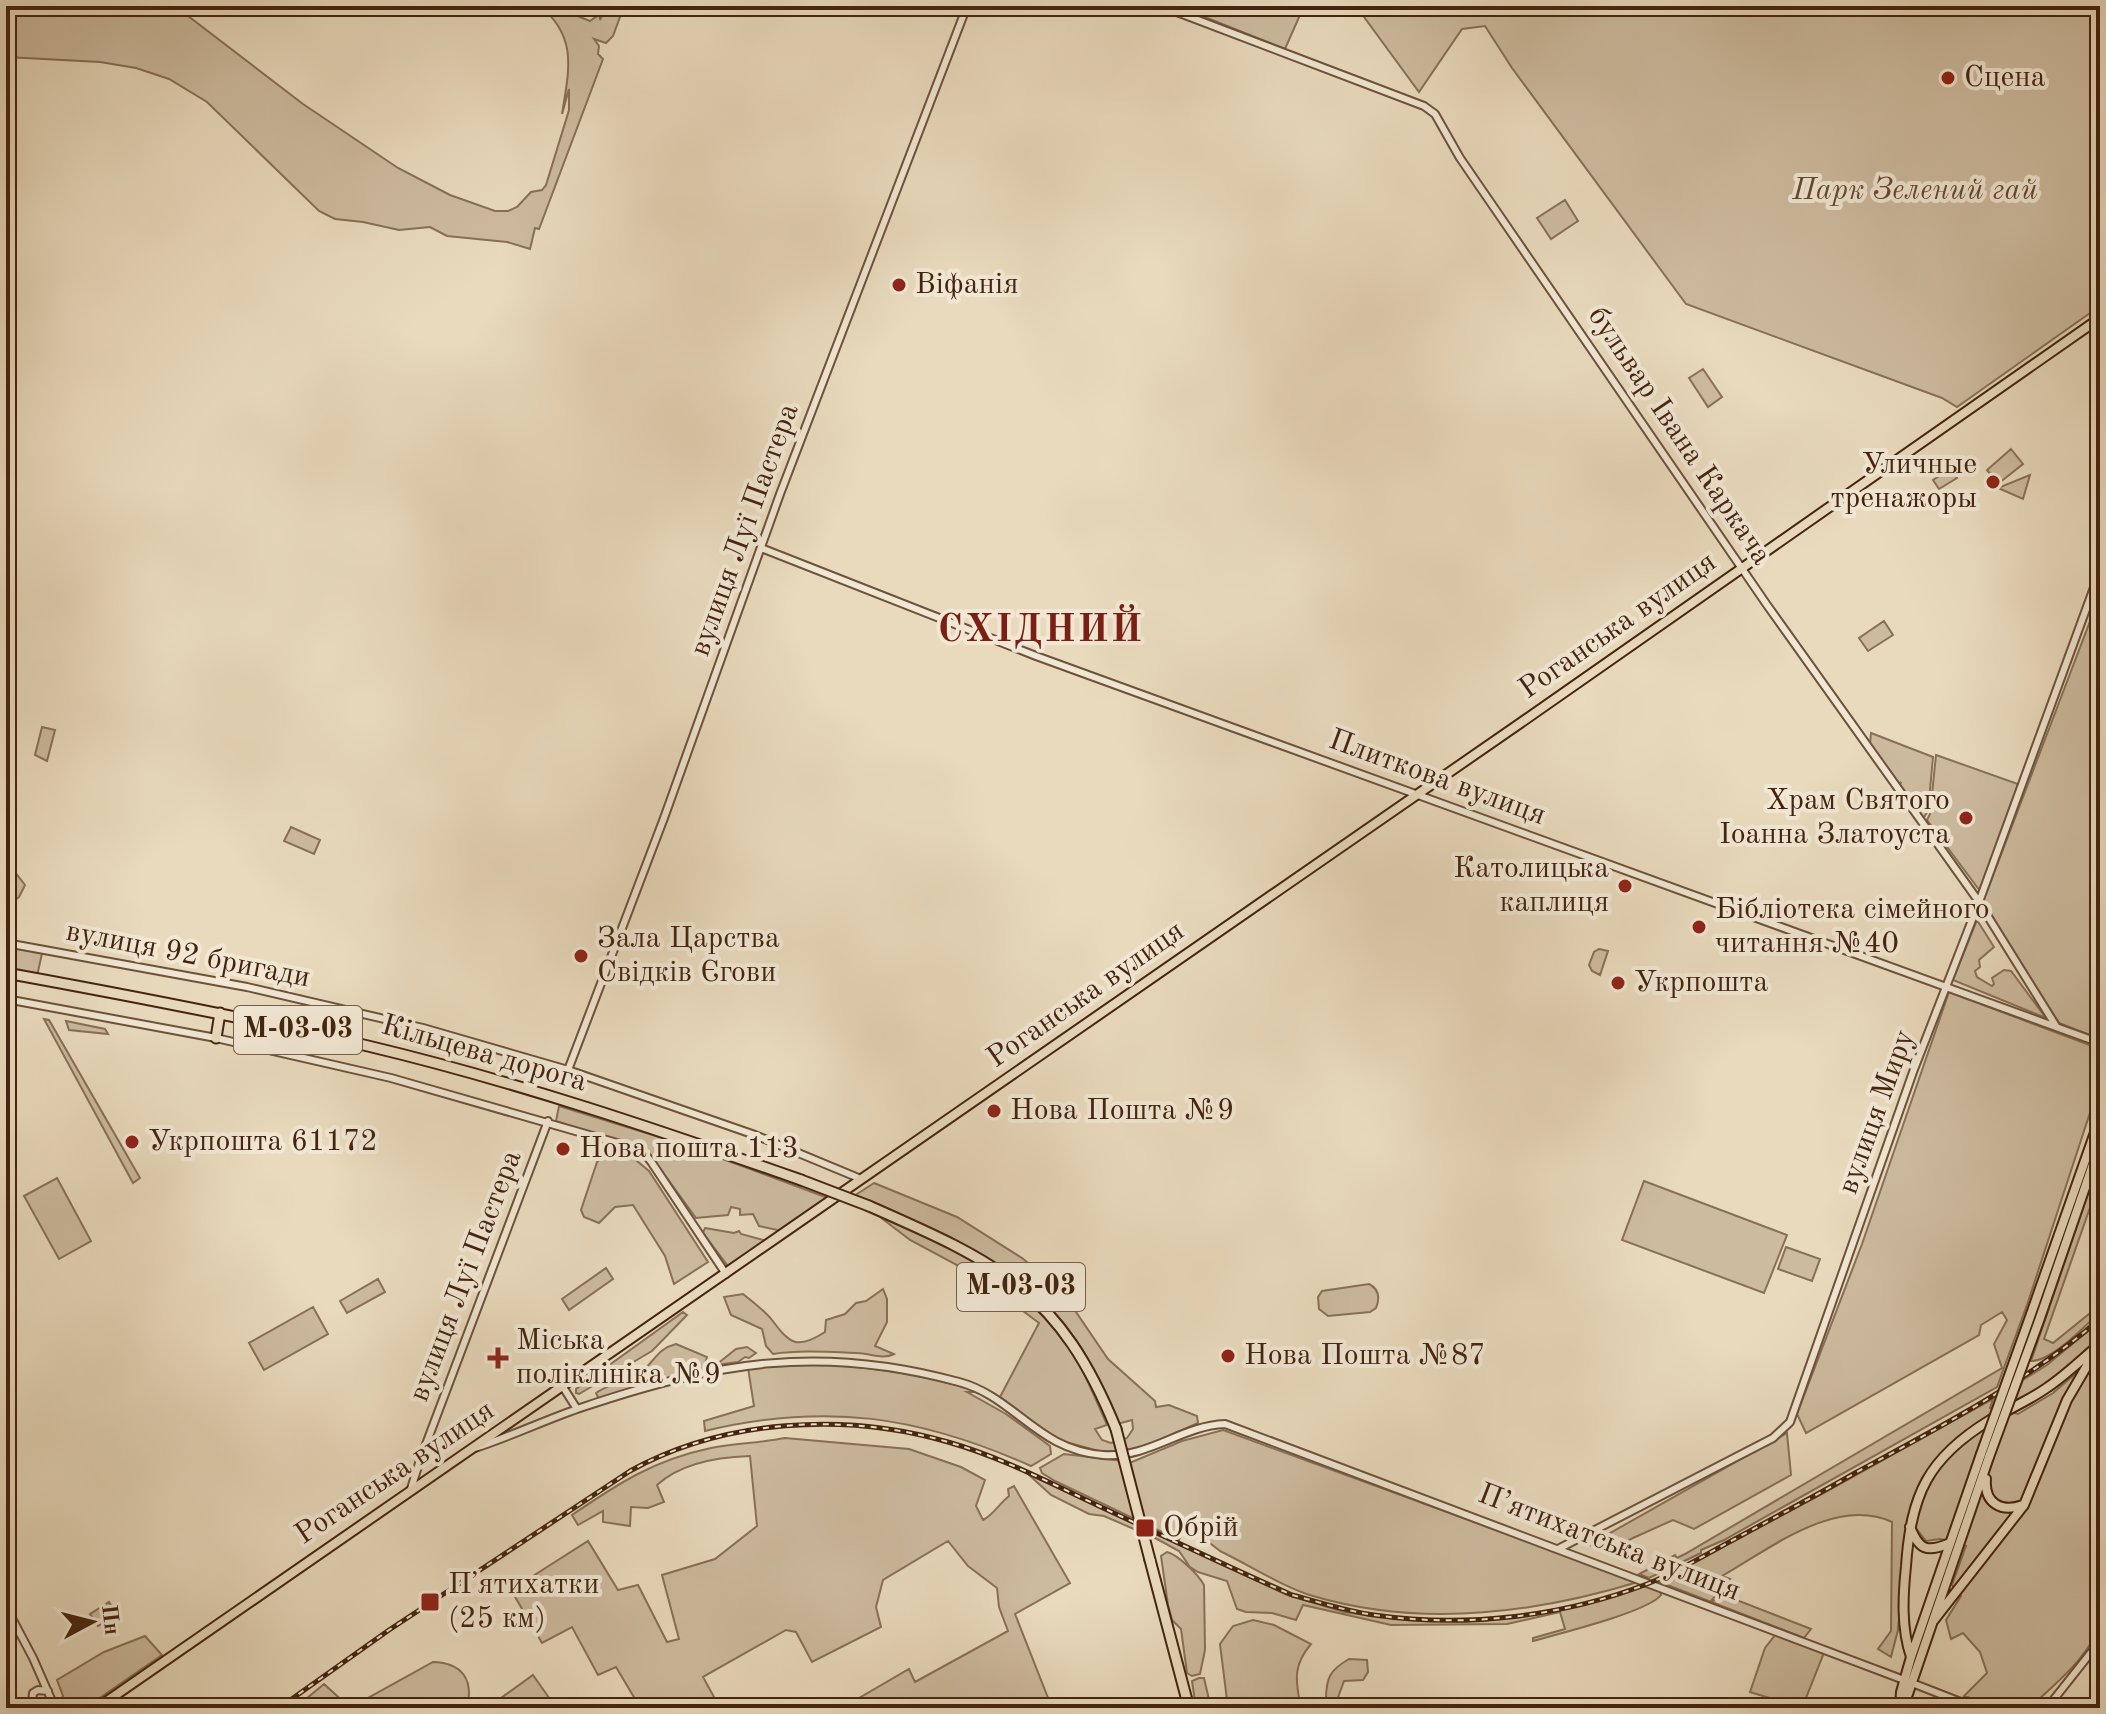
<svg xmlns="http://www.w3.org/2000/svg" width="2106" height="1714" font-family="'Old Standard TT',serif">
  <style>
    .green { fill: #cdbb9f; stroke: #887057; stroke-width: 2 }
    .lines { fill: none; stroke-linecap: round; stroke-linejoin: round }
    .minor-casing { stroke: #6d523a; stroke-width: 10 }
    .major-casing { stroke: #44240f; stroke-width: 12 }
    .highway-casing { stroke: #44240f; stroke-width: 13 }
    .minor { stroke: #f1e7d4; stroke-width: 6 }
    .major { stroke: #e9dabd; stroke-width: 8 }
    .highway { stroke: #e9dabd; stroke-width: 9 }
    .rail-casing { stroke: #44240f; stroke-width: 5 }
    .rail { stroke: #f1e7d4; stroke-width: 2; stroke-dasharray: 6; stroke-linecap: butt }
    .major-bridge-casing { stroke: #44240f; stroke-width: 12; stroke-linecap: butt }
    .highway-bridge-casing { stroke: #44240f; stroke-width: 13; stroke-linecap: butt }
    .major-bridge { stroke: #e9dabd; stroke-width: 8 }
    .highway-bridge { stroke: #e9dabd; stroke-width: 9 }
    .poi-dot { fill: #8f2418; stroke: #f1e7d4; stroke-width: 3 }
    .labels { text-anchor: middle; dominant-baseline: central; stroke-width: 8; stroke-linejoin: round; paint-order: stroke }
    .shield { fill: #f1e7d4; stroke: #785e4a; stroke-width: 2 }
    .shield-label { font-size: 28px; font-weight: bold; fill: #44240f }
    .poi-label { font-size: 30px; fill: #44240f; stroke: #f1e7d4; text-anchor: start }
    .park-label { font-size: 30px; font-style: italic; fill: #664a33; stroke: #f1e7d4 }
    .street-label { font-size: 30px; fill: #44240f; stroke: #f1e7d4 }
    .district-label { font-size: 38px; font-weight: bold; letter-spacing: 2px; fill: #7a1f14; stroke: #f1e7d4 }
  </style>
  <rect width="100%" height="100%" fill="#e9dabd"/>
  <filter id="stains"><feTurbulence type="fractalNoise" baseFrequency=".0025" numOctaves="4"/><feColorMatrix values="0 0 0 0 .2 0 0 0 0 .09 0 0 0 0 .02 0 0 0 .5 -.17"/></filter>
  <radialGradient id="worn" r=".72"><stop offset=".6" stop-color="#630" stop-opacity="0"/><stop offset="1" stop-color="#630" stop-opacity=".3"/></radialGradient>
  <!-- green -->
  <path class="green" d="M6,6H175L303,104L398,168L450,195L495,211H508L517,207L531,192L542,190L546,185L569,110V89L562,114C569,70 578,37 540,6H553L590,21L600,14V20L606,6H624L613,36L606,43L594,39L599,46L598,54L603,59L539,229L535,228L530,249L507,242L447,236L430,227L399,230L363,222L335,219L319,211L207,102L169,79L136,68L100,62L6,57Z
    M1177,6H1304L1285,49Z
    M1356,6H2100V306L1957,407L1942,398L1686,304L1512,68L1485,26L1462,29L1419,92Z
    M1565,200L1578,221L1551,239L1537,218Z
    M1703,369L1722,397L1708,407L1689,378Z
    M2011,449L2023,464L1994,487L1987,481L1992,476L1987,470Z
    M1950,469L1957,478L1939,489L1933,480Z
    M2030,475L2023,499L1998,488Z
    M2100,595V1039L2059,1023L1983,902Z
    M1884,621L1893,635L1868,651L1859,638Z
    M42,727L55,730L47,761L35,755Z
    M1871,733L1933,757L1928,811L1923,819L1900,785L1901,782L1899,784L1870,744Z
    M1936,755L2018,784L1980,891L1927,820L1930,814Z
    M291,827L320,840L314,854L284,841Z
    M15,872L25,885L19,897L9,904C2,894 9,882 15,872Z
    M1977,920L1994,947L1979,960L1980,967L1975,971L1977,977L1992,986L1994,984L1992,978L2004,970L2011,971L2046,1018L1953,980Z
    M6,943L43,949L37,976L6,968Z
    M1599,949L1608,951L1600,975L1592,971L1589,965L1594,952Z
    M1949,992L2100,1049V1082L2028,1302L1997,1387L1724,1540L1701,1550V1553L1649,1578L1639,1574L1675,1555L1677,1558L1685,1554L2002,1368L1994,1344L2007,1320L2002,1312L1981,1325L1979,1335L1806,1433L1797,1414L1862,1244Z
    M44,1019L49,1020L140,1178L133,1183Z
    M66,1021L105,1029L108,1034L69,1030Z
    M559,1106L685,1145L828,1198L782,1231L759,1226L753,1214L740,1215V1209L731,1207L728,1215L696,1218L648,1152L556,1121Z
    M2100,1130L2002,1410L2018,1414L2053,1393L2100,1353V1624C2088,1659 2055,1683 2030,1708H2002L1964,1696L1987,1673L1980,1652L1963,1633L1951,1639L1946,1620L1961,1596L1952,1585L1966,1546L1956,1543L1914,1665L1912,1664L1953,1542L1940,1539L1926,1541L1908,1518L1898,1630L1891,1657L1878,1649L1891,1631L1892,1522C1835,1496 1770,1549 1722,1576L1730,1579L1711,1601L1729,1597L1811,1629L1804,1638L1657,1581L1820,1495L1993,1399L1990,1408L2000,1410Z
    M607,1151L631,1156L649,1171L708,1262L674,1284L665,1256L633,1205L615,1207L599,1223L584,1217L581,1210L597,1162Z
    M2100,1158V1179L2044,1339L2053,1343L2100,1305V1312C2085,1326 2052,1361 2031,1361Z
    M57,1178L91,1241L59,1259L24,1196Z
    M1644,1181L1787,1235L1764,1293L1622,1240Z
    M874,1183L957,1217L1022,1258L1061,1290L1108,1359L1155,1401L1156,1407L1169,1405L1197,1416L1198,1423L1135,1451H1099L1058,1440L1000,1397L1039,1323L990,1286L957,1265L910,1240L880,1217C945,1244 1016,1273 1059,1332C1080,1360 1093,1393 1107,1425L1095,1429L1102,1440L1111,1443L1127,1438L1133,1429L1132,1420L1117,1424C1106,1398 1095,1370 1080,1346C1024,1262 943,1235 854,1196Z
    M705,1228L734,1233L739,1231L741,1234L767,1241L732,1266H728L703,1233Z
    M1786,1247L1820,1259L1812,1281L1778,1269Z
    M606,1268L613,1279L569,1310L562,1299Z
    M378,1279L385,1292L347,1313L340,1301Z
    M1369,1284C1379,1289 1380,1298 1376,1308L1370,1312L1328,1316L1319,1309L1318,1297L1322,1291Z
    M883,1289L887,1299V1322L875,1346L894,1354C883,1360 869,1353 857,1353C829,1352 800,1350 773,1354L766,1346L762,1329L731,1315L724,1297L743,1294C753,1302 764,1310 772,1320C790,1344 797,1350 825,1332L826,1320L845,1314L856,1303L866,1301Z
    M313,1307L328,1334L264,1370L249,1343Z
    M683,1312L687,1315L652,1351L579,1394L576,1393V1389Z
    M2100,1321V1341L2049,1384L2015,1400L2023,1380L2047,1365Z
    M676,1344L707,1357L704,1368L599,1399L596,1393C610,1383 629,1381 642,1371C656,1360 657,1349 676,1344Z
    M747,1347L756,1353L749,1358L745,1357L738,1362L716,1365L736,1349Z
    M796,1364C860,1364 919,1373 980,1392H967L1006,1414L1050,1446L1051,1454L1031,1466C919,1416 826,1402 705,1431L704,1421L754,1406L748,1368Z
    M1223,1430L1638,1582C1533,1614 1421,1628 1313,1596C1283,1587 1249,1565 1220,1551L1206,1540L1208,1530L1203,1536L1196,1533V1528L1201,1523L1196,1524L1189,1535L1182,1533L1179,1540L1055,1481L1042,1473L1040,1468L1064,1454L1132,1462L1182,1441Z
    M1787,1433L1791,1475L1694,1529L1673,1520L1633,1538L1610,1551L1589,1545Z
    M785,1438L909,1449L961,1467L985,1480L976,1506L983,1520C994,1514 999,1504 1009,1496L1008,1489L1014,1486L1070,1583L1015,1614L1052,1708H842L909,1669L915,1682L1008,1631L999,1607L997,1588L968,1566L948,1541L883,1580L876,1607L881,1627L812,1662L796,1632L786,1630L703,1677L720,1708H621L635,1699L616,1667L598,1675L572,1627L542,1643L511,1590L588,1541L618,1590L638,1585L667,1642L679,1639L662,1575L715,1559L757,1526L750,1456C718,1457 681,1463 657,1485L664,1502L648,1508L631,1507L630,1526L603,1522V1511L578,1525L572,1515C619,1483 654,1460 711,1448C735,1443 760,1443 785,1438Z
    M1028,1474L1285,1594L1344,1612L1398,1619L1483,1621L1581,1605L1645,1585L1660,1590L1661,1595C1648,1612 1558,1634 1533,1641V1638L1565,1629L1560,1612L1507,1624L1391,1625L1303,1605L1296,1620L1272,1613L1246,1612L1237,1609L1227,1581L1198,1572L1190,1567L1179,1551L1157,1539L1104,1516L1089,1514L1051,1495Z
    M1167,1552C1178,1555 1198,1574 1204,1585L1205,1650L1200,1674L1192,1676L1187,1673L1181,1629L1172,1620L1168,1605L1161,1556Z
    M109,1602L116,1614L98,1626L90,1614Z
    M1253,1620L1274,1625L1311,1644C1294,1664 1295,1678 1300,1703L1293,1708H1228L1220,1644L1233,1626Z
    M1776,1634L1825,1650L1802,1708L1750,1692L1765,1648Z
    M145,1636L162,1655L85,1708H61L59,1703L63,1696L57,1680L104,1652Z
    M1349,1659L1367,1660L1368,1672L1363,1680L1344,1681L1336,1703L1326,1699C1326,1678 1330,1670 1349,1659Z
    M433,1662C462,1663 474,1679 467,1708H358L359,1703Z
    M533,1675L552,1702V1708H487Z
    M1199,1678H1204L1211,1708H1196L1192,1681Z
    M324,1684L347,1705L345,1708H295Z"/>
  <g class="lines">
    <defs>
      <path id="minor" d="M1161,6L1424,106L1435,114L1460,158L1767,605L1977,899L2056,1026
        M761,548L1036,656L2100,1043
        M6,943L247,987L423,1028L568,1070L755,1135L861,1179
        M6,999L216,1038L391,1078L624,1145L646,1155L652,1163L726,1274
        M568,1070L664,818L780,494L967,6
        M563,1387L577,1409
        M475,1448C512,1436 547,1419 583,1407C717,1362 820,1344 959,1382C1015,1397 1037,1450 1103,1455C1151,1458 1180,1426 1225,1424L1904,1680
        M410,1492L420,1460L548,1121
        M1560,1548L1773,1438L1790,1422L1913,1072L1979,902L2100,571
        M6,1607L33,1658L55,1708
        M1912,1683L1976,1708
        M36,1708L32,1702L33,1693L38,1690L48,1691
        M2047,1708L2100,1641"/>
      <path id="major" d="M2031,1314L2100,1118
        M2040,1318L2100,1144
        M1986,1479C1984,1503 2001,1513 2023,1505
        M1910,1527C1919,1550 1927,1553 1950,1543
        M1934,1620L2024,1505L2067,1400L2095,1352
        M1911,1657C1901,1628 1903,1595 1906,1566C1911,1494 1928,1458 1990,1420C2009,1409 2030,1400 2048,1387C2067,1374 2083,1358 2100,1344
        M1900,1706L1901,1692L1911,1657L1981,1454
        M97,1708L1519,724L2100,318
        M1899,1708L1908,1694L1989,1457"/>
      <path id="highway" d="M6,973C127,995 248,1018 368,1046C515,1081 659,1130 801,1180
        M216,1038L220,1013
        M869,1206C999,1263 1060,1291 1116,1429
        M1150,1560L1189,1708"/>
    </defs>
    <!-- minor casing -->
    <use href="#minor" class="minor-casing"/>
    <!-- major casing -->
    <use href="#major" class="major-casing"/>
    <!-- highway casing -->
    <use href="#highway" class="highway-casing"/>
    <!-- minor -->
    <use href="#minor" class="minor"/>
    <!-- major -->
    <use href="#major" class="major"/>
    <!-- highway -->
    <use href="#highway" class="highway"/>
    <defs>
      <path id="rail" d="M279,1708L389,1630L630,1471C724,1419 845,1412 948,1442C1001,1457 1050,1483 1099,1506C1163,1536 1227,1566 1292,1595C1319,1602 1346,1611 1374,1615C1465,1628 1561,1617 1647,1584C1677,1572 1705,1555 1733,1540C1774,1518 1815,1496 1855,1473C1940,1427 2027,1382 2100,1319"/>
    </defs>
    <!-- rail casing -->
    <use href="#rail" class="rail-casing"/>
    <!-- rail -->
    <use href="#rail" class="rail"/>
    <defs>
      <path id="major-bridge" d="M1981,1454L2031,1314
        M1989,1457L2040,1318"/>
      <path id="highway-bridge" d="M801,1180L869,1206
        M1116,1429L1150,1560"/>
    </defs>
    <!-- major-bridge casing -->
    <use href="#major-bridge" class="major-bridge-casing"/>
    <!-- highway-bridge casing -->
    <use href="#highway-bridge" class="highway-bridge-casing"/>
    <!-- major-bridge -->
    <use href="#major-bridge" class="major-bridge"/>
    <!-- highway-bridge -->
    <use href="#highway-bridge" class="highway-bridge"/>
  </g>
  <!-- markers -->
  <g class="poi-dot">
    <circle cx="1948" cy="78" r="8"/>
    <circle cx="899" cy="285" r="8"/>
    <circle cx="1993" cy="482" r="8"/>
    <circle cx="1966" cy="818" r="8"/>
    <circle cx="1625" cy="886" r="8"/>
    <circle cx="1699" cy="927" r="8"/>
    <circle cx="581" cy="956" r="8"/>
    <circle cx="1618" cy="983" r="8"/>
    <circle cx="994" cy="1111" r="8"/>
    <circle cx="132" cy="1142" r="8"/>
    <circle cx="563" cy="1149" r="8"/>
    <circle cx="1228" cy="1356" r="8"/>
    <path d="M494 1346h8v8h8v8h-8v8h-8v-8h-8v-8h8z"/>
    <rect x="1135" y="1518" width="20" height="20" rx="4"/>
    <rect x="420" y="1592" width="20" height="20" rx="4"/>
  </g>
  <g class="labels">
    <!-- shield labels -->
    <g class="shield">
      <rect x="234" y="1006" width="128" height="48" rx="6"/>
      <rect x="957" y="1263" width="128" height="48" rx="6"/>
    </g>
    <g class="shield-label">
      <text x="298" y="1030">М-03-03</text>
      <text x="1021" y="1287">М-03-03</text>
    </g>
    <!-- poi labels -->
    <g class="poi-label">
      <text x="1964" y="78">Сцена</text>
      <text x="915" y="285">Віфанія</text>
      <text x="1977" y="465" text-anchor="end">Уличные<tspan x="1977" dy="34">тренажоры</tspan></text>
      <text x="1950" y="801" text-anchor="end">Храм Святого<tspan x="1950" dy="34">Іоанна Златоуста</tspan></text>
      <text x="1609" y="869" text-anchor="end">Католицька<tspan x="1609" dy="34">каплиця</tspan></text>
      <text x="1715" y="910">Бібліотека сімейного<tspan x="1715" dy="34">читання №40</tspan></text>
      <text x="597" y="939">Зала Царства<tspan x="597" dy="34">Свідків Єгови</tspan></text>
      <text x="1634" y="983">Укрпошта</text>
      <text x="1010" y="1111">Нова Пошта №9</text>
      <text x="148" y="1142">Укрпошта 61172</text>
      <text x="579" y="1149">Нова пошта 113</text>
      <text x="516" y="1341">Міська<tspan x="516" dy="34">поліклініка №9</tspan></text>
      <text x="1244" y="1356">Нова Пошта №87</text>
      <text x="1163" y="1528">Обрій</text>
      <text x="448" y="1585">Пʼятихатки<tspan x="448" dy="34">(25 км)</tspan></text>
    </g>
    <!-- park labels -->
    <g class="park-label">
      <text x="1915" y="191">Парк Зелений гай</text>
    </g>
    <!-- street labels -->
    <g class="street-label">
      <text transform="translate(1679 436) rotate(56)">бульвар Івана Каркача</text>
      <text transform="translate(745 530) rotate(-70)">вулиця Луї Пастера</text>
      <text transform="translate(1618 626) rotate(-35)">Роганська вулиця</text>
      <text transform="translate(1437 778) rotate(20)">Плиткова вулиця</text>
      <text transform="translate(188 955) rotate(11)">вулиця 92 бригади</text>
      <text transform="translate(1086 995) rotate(-35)">Роганська вулиця</text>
      <text transform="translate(484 1054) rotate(16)">Кільцева дорога</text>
      <text transform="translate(1877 1112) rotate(-70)">вулиця Миру</text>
      <text transform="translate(466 1276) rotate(-69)">вулиця Луї Пастера</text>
      <text transform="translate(395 1473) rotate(-34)">Роганська вулиця</text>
      <text transform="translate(1609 1543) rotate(21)">П’ятихатська вулиця</text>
    </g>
    <!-- district labels -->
    <g class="district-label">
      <text x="1041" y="631">СХІДНИЙ</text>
    </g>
  </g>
  <!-- margin -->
  <rect width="2106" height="1714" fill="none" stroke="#e9dabd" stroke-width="32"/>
  <rect x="8" y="8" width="2090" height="1698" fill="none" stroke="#44240f" stroke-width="4"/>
  <rect x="16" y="16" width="2074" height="1682" fill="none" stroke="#44240f" stroke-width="2"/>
  <!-- north arrow -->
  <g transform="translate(92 1622) rotate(83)" stroke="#f1e7d4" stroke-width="6" paint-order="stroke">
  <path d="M0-6L14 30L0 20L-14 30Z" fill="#44240f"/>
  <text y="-12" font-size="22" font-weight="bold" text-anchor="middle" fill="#44240f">Пн</text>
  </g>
  <rect width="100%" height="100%" filter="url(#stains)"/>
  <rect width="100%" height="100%" fill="url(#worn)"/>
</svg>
